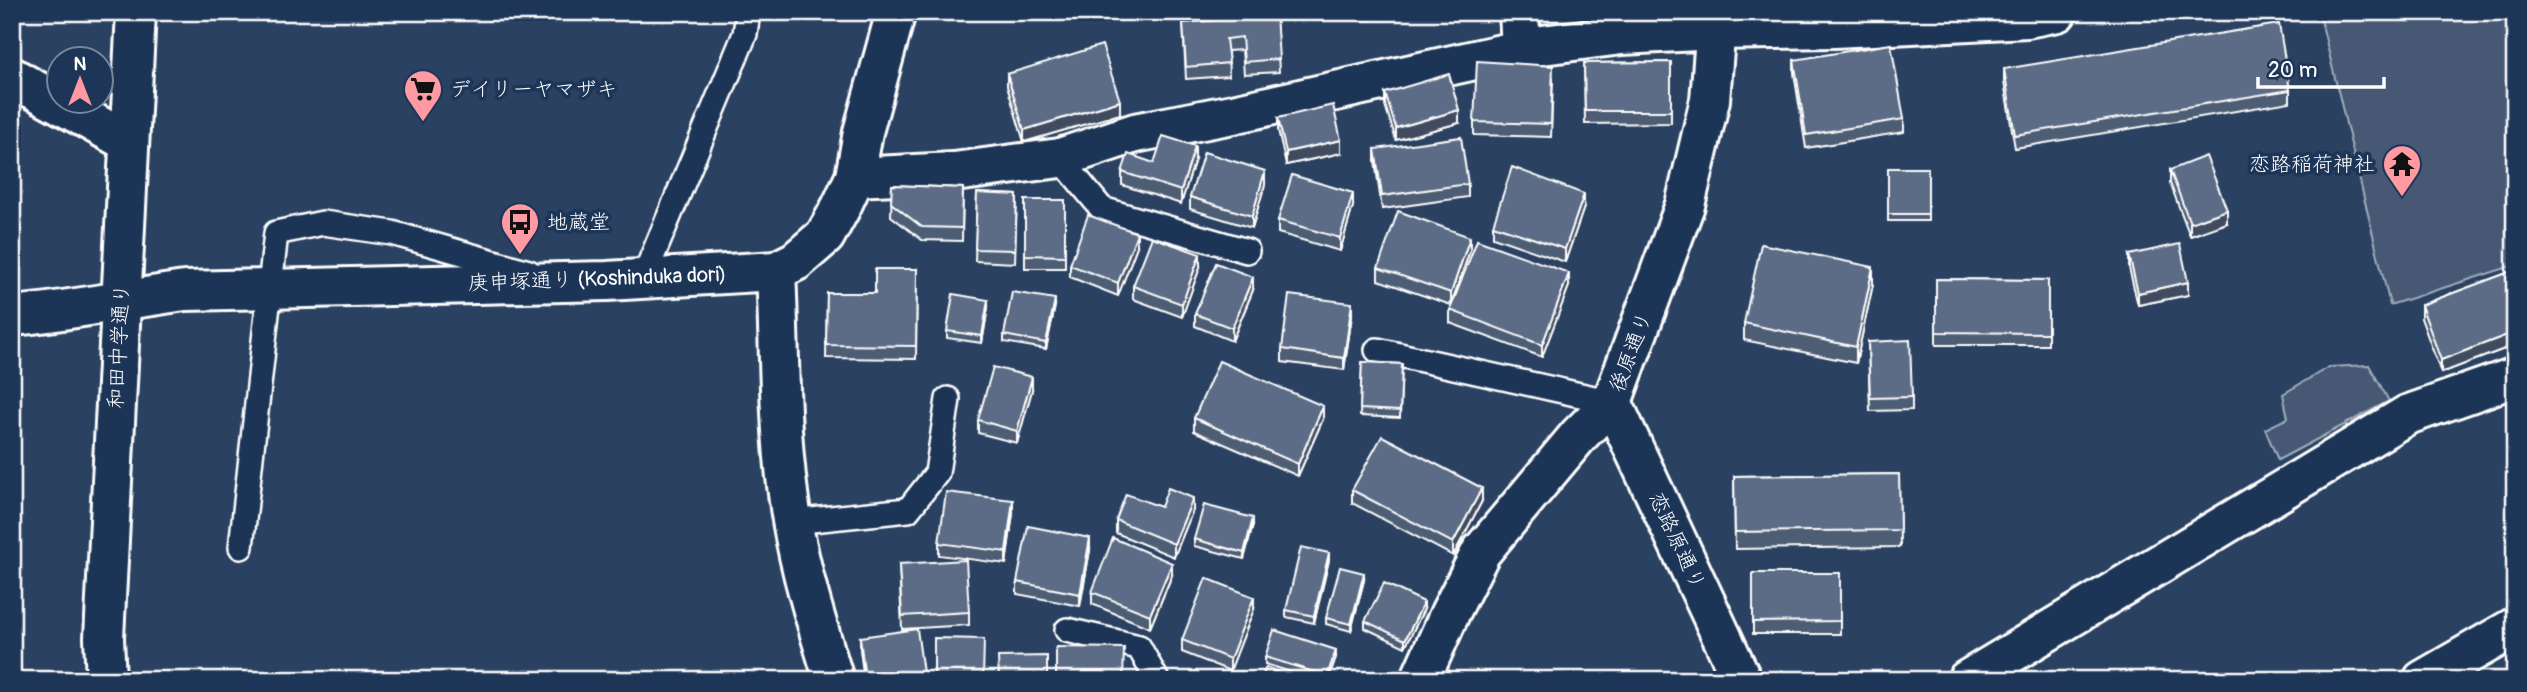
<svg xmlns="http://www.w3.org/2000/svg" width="2527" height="692" font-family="Pangolin,'Klee One',sans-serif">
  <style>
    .green { fill: #465975; stroke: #a2acba; stroke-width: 2 }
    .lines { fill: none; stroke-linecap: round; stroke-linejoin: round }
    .service-casing { stroke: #fff; stroke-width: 28 }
    .minor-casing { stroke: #fff; stroke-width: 44 }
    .tertiary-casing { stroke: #fff; stroke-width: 44 }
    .service { stroke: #1d3557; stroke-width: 23 }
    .minor { stroke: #1d3557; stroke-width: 38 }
    .tertiary { stroke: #1d3557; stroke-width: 38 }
    .wall { fill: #4e5d73; stroke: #fff; stroke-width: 2 }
    .shaded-wall { fill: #404c5e; stroke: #fff; stroke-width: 2 }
    .building { fill: #5b6c86; stroke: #fff; stroke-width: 2 }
    .labels { text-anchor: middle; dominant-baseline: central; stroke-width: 7; stroke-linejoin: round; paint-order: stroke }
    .poi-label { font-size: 21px; fill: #fff; stroke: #1d3557; text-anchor: start }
    .street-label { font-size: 21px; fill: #fff; stroke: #1d3557 }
  </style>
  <rect width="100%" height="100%" fill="#2a4161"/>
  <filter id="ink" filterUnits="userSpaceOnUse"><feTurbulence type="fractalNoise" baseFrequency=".0143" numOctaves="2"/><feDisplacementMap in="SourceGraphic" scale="14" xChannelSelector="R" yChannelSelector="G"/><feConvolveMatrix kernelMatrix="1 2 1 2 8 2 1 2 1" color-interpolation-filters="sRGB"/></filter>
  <g filter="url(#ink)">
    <!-- green -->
    <path class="green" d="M2319,12H2515V265L2390,305Z
      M2369,365L2389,401L2278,460L2265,429L2288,418L2283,394L2329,367Z"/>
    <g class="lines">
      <defs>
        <path id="service" d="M1060,158L1102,209L1247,251
          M643,279L745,34L748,12
          M1377,350L1612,402
          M792,522L908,510L937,473L948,399
          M241,547L276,233L323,223L392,233L529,272
          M1067,630L1139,647L1157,680"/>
        <path id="minor" d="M1519,12L1521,50
          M12,77L128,142
          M855,177L954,172L1060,158L1135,133L1233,114L1542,45L1622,35L1716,30L1834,28L2027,18L2057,12
          M776,271C780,354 778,439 792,520C801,574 818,628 834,680
          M12,316C71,311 127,299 185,291L607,281L776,271L796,261L825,236L841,207L855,177L863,132L896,12
          M1420,680L1450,613L1481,552L1579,435L1612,402L1685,205L1710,100L1717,12
          M1967,680L2407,415L2515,377
          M2423,680L2515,627"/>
        <path id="tertiary" d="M1612,402L1742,680
          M106,680L104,638L136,12"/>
      </defs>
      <!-- service casing -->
      <use href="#service" class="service-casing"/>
      <!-- minor casing -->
      <use href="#minor" class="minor-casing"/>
      <!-- tertiary casing -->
      <use href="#tertiary" class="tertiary-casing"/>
      <!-- service -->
      <use href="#service" class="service"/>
      <!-- minor -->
      <use href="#minor" class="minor"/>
      <!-- tertiary -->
      <use href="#tertiary" class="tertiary"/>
    </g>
    <!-- wall -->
    <path class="wall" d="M1356,12H1397V18L1357,20Z
      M1405,12H1445V13L1405,15Z
      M1276,15L1279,72L1244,74L1242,50L1228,51L1229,76L1186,79L1183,23Z
      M1794,60L1904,119V132L1806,148L1794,73Z
      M1671,62V123L1585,124L1584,63Z
      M2004,69L2290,90V102L2015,148L2004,82Z
      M1007,74L1120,114L1024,142L1007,86Z
      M1553,79L1551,137L1474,135V122Z
      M1385,93L1459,123L1396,140L1385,105Z
      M1278,118L1341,153L1286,165L1278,130Z
      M1375,149L1468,184V197L1382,209L1375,161Z
      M1195,159L1181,204L1122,185V172Z
      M1888,168H1928V221H1888Z
      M2170,170L2227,223L2190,236L2170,183Z
      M1265,184L1252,228L1190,209V197Z
      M892,185L963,188L962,241L922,240L891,216Z
      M977,193L1017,195L1015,263L975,261Z
      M1025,200H1065V268H1025Z
      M1353,206L1340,251L1278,233V220Z
      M1584,207L1565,262L1493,237V225Z
      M1137,246L1118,296L1070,277V265Z
      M1470,250L1451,305L1378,280V268Z
      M2129,255L2188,295L2138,305L2129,268Z
      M1200,267L1182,317L1133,299V286Z
      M917,269L916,359L826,358L827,293H875Z
      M2515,270V345L2441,373L2421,318V305Z
      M1936,279L2048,280V345H1936Z
      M1873,284L1856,363L1744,340V323Z
      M1569,286L1542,357L1450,323V310Z
      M1253,290L1232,341L1195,326V314Z
      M1055,306L1046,349L1004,342V335Z
      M988,307L982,343L947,338V331Z
      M1352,315L1344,370L1282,362V349Z
      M1868,342L1912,397V410L1870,411Z
      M1362,362L1402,364L1400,418L1360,416Z
      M1032,390L1017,443L978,433V420Z
      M1194,418L1323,419L1298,476L1194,431Z
      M1899,474L1900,547L1735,549L1734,476Z
      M1352,490L1482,501L1453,556L1352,503Z
      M1161,507L1193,510L1174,557L1116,533V520Z
      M1013,513L1006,564L939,555V543Z
      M1253,525L1244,559L1194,546V539Z
      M1090,550L1080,606L1017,594V582Z
      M1329,560L1314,623L1286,617V610Z
      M899,564L969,612V625L902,629Z
      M1753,573H1840V634H1753Z
      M1172,575L1150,628L1092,604V592Z
      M1364,580L1351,631L1326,624V618Z
      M1254,609L1230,671L1182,652V640Z
      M1424,609L1405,647L1365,628V621Z
      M860,637L924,680H864L860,650Z
      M1265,657H1336L1328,680H1316L1265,664Z"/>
    <!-- shaded-wall -->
    <path class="shaded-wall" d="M1120,101V114L1024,142V130Z
      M1459,110V123L1396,140V128Z
      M1341,140V153L1286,165V152Z
      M1195,146V159L1181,204V191Z
      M1265,171V184L1252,228V216Z
      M1353,193V206L1340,251V238Z
      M1584,194V207L1565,262V249Z
      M2227,210V223L2190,236V223Z
      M1137,233V246L1118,296V283Z
      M1470,237V250L1451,305V293Z
      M1200,254V267L1182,317V304Z
      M1873,267V284L1856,363V347Z
      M1569,273V286L1542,357V345Z
      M1253,277V290L1232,341V328Z
      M2188,282V295L2138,305V293Z
      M1055,299V306L1046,349V343Z
      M988,300V307L982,343V336Z
      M1352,303V315L1344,370V358Z
      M2515,332V345L2441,373V360Z
      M1032,377V390L1017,443V431Z
      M1323,406V419L1298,476V464Z
      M1482,488V501L1453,556V543Z
      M1193,498V510L1174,557V544Z
      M1013,500V513L1006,564V552Z
      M1253,518V525L1244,559V553Z
      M1090,538V550L1080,606V594Z
      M1329,553V560L1314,623V616Z
      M1172,563V575L1150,628V615Z
      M1364,573V580L1351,631V624Z
      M1254,597V609L1230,671V659Z
      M1424,602V609L1405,647V640Z
      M1336,650V657L1328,680H1327V676Z"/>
    <!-- building -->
    <path class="building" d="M1276,15L1279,59L1244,62L1242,37L1226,39L1229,63L1186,67L1183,23Z
      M2279,24L2290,90L2015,135L2004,69Z
      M1891,44L1904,119L1806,135L1794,60Z
      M1102,45L1120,101L1024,130L1007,74Z
      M1477,61L1553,66L1551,124L1474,122Z
      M1671,62V111H1585L1584,63Z
      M1449,74L1459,110L1396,128L1385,93Z
      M1333,105L1341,140L1286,152L1278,118Z
      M1163,136L1195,146L1181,191L1122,172L1128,154L1154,163Z
      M1461,137L1468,184L1382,196L1375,149Z
      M1204,152L1265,171L1252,216L1190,197Z
      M2206,156L2227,210L2190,223L2170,170Z
      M1512,167L1584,194L1565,249L1493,225Z
      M1888,168H1928V214H1888Z
      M1292,175L1353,193L1340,238L1278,220Z
      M892,185L963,188L962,228L922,227L891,203Z
      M977,193L1017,195L1015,250L975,249Z
      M1025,200H1065V256L1025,255Z
      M1398,211L1470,237L1451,293L1378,268Z
      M1088,215L1137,233L1118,283L1070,265Z
      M1152,237L1200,254L1182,304L1133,286Z
      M1477,240L1569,273L1542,345L1450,310Z
      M1761,244L1873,267L1856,347L1744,323Z
      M2180,244L2188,282L2138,293L2129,255Z
      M1216,263L1253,277L1232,328L1195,314Z
      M875,269H917L916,346L826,345L827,293H875Z
      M2515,270V332L2441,360L2421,305Z
      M1936,279L2048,280V333L1936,332Z
      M1012,292L1055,299L1046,343L1004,335Z
      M953,294L988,300L982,336L947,331Z
      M1289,295L1352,303L1344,358L1282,349Z
      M1910,340L1912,397L1870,398L1868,342Z
      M1219,361L1323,406L1298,464L1194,418Z
      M1362,362L1402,364L1400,411L1360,409Z
      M993,367L1032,377L1017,431L978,420Z
      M1382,436L1482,488L1453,543L1352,490Z
      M1899,474L1900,530L1735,532L1734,476Z
      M1168,488L1193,498L1174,544L1116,520L1126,494L1161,507Z
      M946,492L1013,500L1006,552L939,543Z
      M1204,505L1253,518L1244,553L1194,539Z
      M1028,526L1090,538L1080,594L1017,582Z
      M1113,538L1172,563L1150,615L1092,592Z
      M1301,547L1329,553L1314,616L1286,610Z
      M966,560L969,612L902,616L899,564Z
      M1340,567L1364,573L1351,624L1326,618Z
      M1753,573H1840V621L1753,622Z
      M1206,578L1254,597L1230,659L1182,640Z
      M1384,583L1424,602L1405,640L1365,621Z
      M917,629L924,680H865L860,637Z
      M1274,630L1336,650L1327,676L1265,657Z
      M934,638L984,639L983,680H934Z
      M1056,647L1124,648L1123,680H1056Z
      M1047,656V680H999L998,657Z
      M1266,667L1290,677L1289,680H1261Z
      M1346,674L1358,680H1343Z"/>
  </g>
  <!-- icons -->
  <defs>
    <symbol id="supermarket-pin" viewBox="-11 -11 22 30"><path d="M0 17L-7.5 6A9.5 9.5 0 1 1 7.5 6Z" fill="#ff9aa2" stroke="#1d3557"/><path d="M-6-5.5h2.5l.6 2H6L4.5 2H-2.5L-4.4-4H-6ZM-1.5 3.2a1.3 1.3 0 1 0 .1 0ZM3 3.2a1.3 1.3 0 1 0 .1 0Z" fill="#111"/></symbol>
    <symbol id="temple-pin" viewBox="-11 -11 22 30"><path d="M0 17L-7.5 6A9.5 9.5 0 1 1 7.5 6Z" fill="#ff9aa2" stroke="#1d3557"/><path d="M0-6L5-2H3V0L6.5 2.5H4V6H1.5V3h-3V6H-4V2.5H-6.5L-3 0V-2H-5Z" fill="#111"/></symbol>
    <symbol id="bus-pin" viewBox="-11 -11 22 30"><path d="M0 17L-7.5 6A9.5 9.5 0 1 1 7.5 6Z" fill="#ff9aa2" stroke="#1d3557"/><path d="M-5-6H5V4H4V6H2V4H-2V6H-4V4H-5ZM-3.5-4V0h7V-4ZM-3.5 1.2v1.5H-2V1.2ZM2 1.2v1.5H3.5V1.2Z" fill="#111"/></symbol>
  </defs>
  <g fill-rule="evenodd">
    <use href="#supermarket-pin" x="401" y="67" width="44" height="60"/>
    <use href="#temple-pin" x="2380" y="142" width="44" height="60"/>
    <use href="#bus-pin" x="498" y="200" width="44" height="60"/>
  </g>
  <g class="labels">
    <!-- poi labels -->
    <g class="poi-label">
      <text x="450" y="89">デイリーヤマザキ</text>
      <text x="2375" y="164" text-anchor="end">恋路稲荷神社</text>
      <text x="547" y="222">地蔵堂</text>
    </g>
    <!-- street labels -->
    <g class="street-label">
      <text transform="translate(597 279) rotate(-2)">庚申塚通り (Koshinduka dori)</text>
      <text transform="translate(119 346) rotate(-87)">和田中学通り</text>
      <text transform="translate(1631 352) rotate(-69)">後原通り</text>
      <text transform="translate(1677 541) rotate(65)">恋路原通り</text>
    </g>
  </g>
  <!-- margin -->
  <rect width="2527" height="692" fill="none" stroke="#1d3557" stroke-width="42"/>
  <rect x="21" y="21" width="2485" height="650" fill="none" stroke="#fff" stroke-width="2.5" filter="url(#ink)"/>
  <!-- north arrow -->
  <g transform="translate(80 80)"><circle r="33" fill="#1d3557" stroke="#77869a" stroke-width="2"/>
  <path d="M0-5L12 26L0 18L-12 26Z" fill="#ff9aa2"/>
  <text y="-10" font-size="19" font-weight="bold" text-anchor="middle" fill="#ffffff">N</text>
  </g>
  <!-- scale -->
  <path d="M2258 77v10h126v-10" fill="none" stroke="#ffffff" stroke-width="3.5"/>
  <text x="2268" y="77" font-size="21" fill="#ffffff" stroke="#1d3557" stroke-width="5" paint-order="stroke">20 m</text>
</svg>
